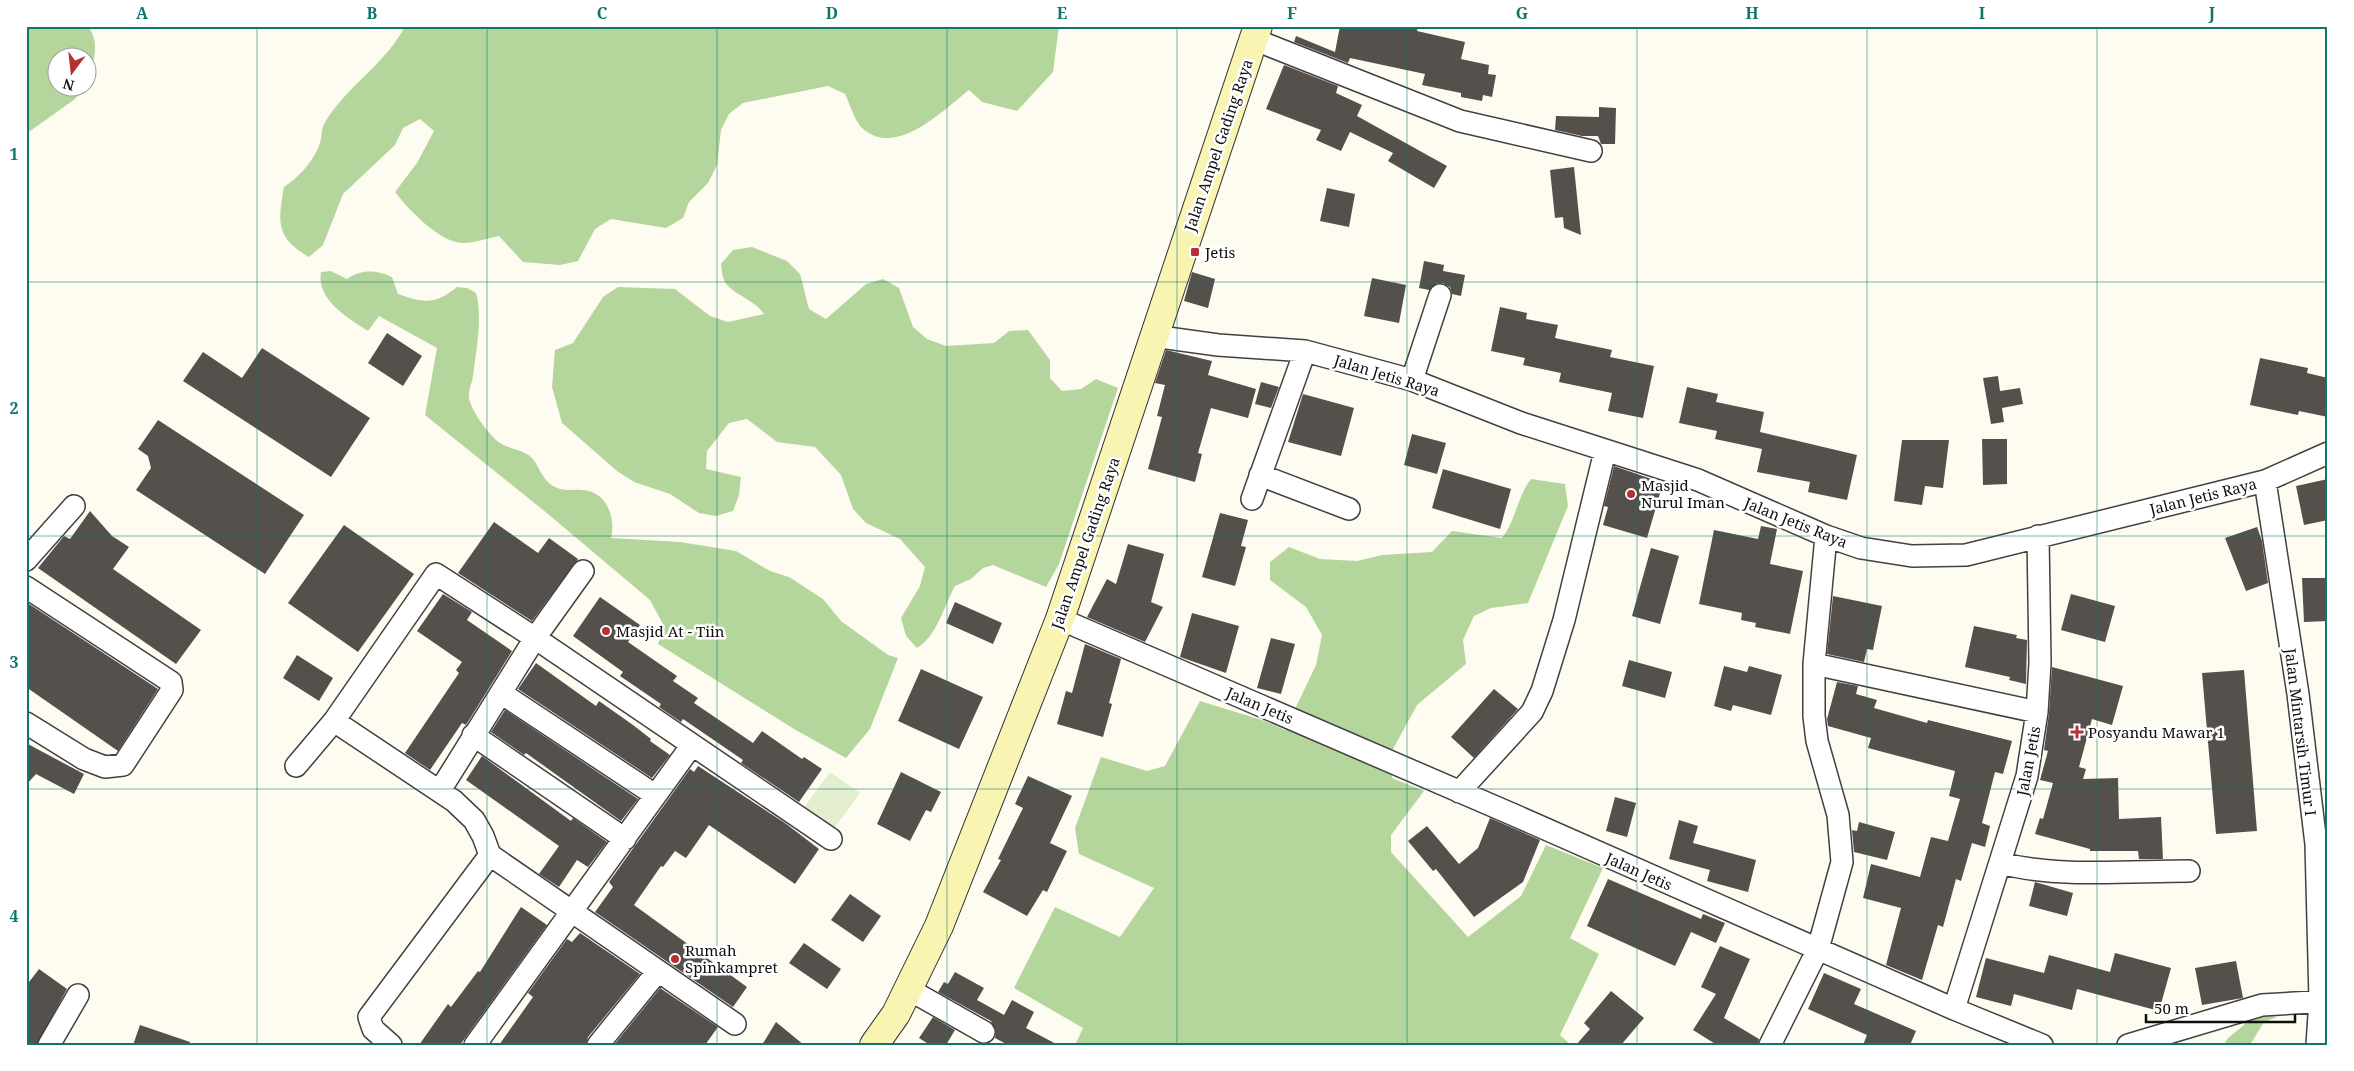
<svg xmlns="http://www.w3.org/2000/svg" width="2354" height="1071" font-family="'Noto Serif',serif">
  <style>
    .forest { fill: #b4d69d }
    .pitch { fill: #e2eece }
    .building { fill: #56504c }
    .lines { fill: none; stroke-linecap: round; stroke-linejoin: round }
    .minor-casing { stroke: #414141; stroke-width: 24 }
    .secondary-casing { stroke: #303030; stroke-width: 30 }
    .minor { stroke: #fff; stroke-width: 21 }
    .secondary { stroke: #f9f4b1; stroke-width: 28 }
    .grid { fill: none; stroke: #0f766e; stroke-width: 1; stroke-opacity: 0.55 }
    .poi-dot { fill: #b53030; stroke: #fff; stroke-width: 2 }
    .labels { text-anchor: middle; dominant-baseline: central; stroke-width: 5; stroke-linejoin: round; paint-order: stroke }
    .street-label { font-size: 15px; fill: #0e0e0e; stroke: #fff }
    .poi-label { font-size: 15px; fill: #0e0e0e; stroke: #fff; text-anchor: start }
    .neatline { fill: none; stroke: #0f766e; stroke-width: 2 }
    .grid-label { font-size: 16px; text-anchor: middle; font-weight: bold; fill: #0f766e }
  </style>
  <rect width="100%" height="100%" fill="#fefcf1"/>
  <!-- forest -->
  <path class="forest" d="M26,26H88C101,44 93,62 88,81V58H58V88H84L75,99L26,134Z
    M405,26H1059L1053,72L1017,111L982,102L969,90C943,110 896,159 862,128C854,120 850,104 845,94L828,86L743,103L729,114L721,130L717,165L708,183L689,202L683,218L666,228L611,219L595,229L578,261L560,265L523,262L499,236C488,238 475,243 463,243C440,243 408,209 395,192L417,163L434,131L420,119L403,128L395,145L343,194L323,245L309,257C275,238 278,221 284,187C299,177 314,161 320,143C322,137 321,130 324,124C345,87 386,64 405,26Z
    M752,247L787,261L800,274L809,309L826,319L866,284L883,279L899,288L913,327L927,339L946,346L994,343L1009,331L1028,330L1050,360V378L1062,391L1081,389L1096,379L1118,388L1059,564L1046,587L993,565L983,568L971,579L955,586C944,606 937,636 917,648L906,636L901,618L920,586L925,567L900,539L866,523L853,509L841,475L815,447L777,442L747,419L729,423L707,451L706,469L741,477L739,495L733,511L716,516L699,513L670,494L634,482L617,471L562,423L552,387L555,350L573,343L603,297L618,287L675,289L710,316L728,322L764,314C753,298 730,294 724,280C722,276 722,269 721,264L733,250Z
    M331,271L347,279C362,269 376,270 392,277L398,294C424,303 435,305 457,287L467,288L476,293C483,317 476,351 473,376C472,384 468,390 469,398C472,412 486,430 496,440C505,449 520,448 530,456C539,464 541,479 553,486C563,492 572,489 582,490C607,491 616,518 611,538L680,542L736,551L770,571L789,577L823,599L841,621L888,655L898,658L870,729L846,758L794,729L658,644L664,626L650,600L548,514L425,415L437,348L379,316L368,331C348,318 316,300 321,272Z
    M1531,479L1565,484L1568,506L1528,603L1491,608L1474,616L1463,640L1466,664L1417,705L1392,751V778L1424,791L1391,835V852L1468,937L1521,896L1546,845L1603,868L1570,938L1599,954L1560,1035L1571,1045H1075L1083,1028L1014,988L1055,907L1120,937L1154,888L1079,854L1075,828L1101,757L1147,771L1165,766L1200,701L1265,721L1285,730L1316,665L1322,635L1306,607L1270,580V562L1289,547L1320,559L1357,561L1382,555L1432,552L1452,531L1502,538C1516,520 1517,497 1531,479Z
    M2264,1015L2277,1017L2264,1022L2250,1045H2224L2228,1038L2244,1025L2245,1016Z"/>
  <!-- pitch -->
  <path class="pitch" d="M830,772L860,793L833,830L803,809Z"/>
  <!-- building -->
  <path class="building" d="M1340,26H1418L1417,31L1465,42L1461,59L1489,65L1488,74L1496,75L1492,97L1483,95L1482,101L1461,97V93L1422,85L1425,74L1350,58L1348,63L1294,42L1296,36L1335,52Z
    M1284,65L1338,86L1336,93L1362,105L1357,116L1447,166L1434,188L1388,161L1393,153L1350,132L1341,151L1316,140L1321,130L1266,109Z
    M1599,107L1616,108L1615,144H1601L1598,136H1582L1555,130L1556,116L1599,117Z
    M1574,167L1579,216L1581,235L1564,228L1563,217L1555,218L1550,170Z
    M1327,188L1355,194L1349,227L1320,221Z
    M1424,261L1444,265L1443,271L1465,275L1461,296L1452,294L1450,287L1443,283H1437L1429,290L1419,288Z
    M1192,272L1215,279L1208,308L1184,301Z
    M1372,278L1406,285L1399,323L1364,316Z
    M1500,307L1527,313L1526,319L1558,325L1555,338L1612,350L1610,357L1654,366L1643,418L1608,411L1612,393L1559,382L1561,373L1523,365L1525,358L1491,351Z
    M387,333L422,356L403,386L368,363Z
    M262,348L370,418L331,477L183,381L203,352L242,378Z
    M1166,350L1212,361L1208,375L1256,389L1248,418L1211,408L1198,453L1202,454L1195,482L1148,469L1162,417L1157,416L1165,385L1155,383Z
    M2260,358L2308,368L2307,373L2328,378V417L2299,411L2298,415L2250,405Z
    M1998,376L2000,391L2020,388L2023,404L2002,408L2004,422L1991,424L1983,378Z
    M1261,382L1279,387L1271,408L1255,404Z
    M1687,387L1718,394L1716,402L1764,412L1760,432L1857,455L1847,500L1808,492L1810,482L1757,472L1762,449L1715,439L1717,431L1679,423Z
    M1303,394L1354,408L1341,456L1288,442Z
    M158,420L304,515L265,574L136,490L151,468L148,456L138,449Z
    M1412,434L1446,443L1437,474L1404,465Z
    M1982,439H2007V484L1983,485Z
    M1902,440H1949L1943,488L1925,486L1922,505L1894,501Z
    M1614,466L1663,483L1647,538L1603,525L1608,507L1604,506Z
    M1443,469L1511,489L1500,529L1432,508Z
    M2328,479V520L2304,525L2296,486Z
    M90,511L112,536L129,547L113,569L201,630L176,664L38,568L64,536L70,539Z
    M1220,513L1248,520L1241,546L1246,547L1235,586L1202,577Z
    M494,522L538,553L549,538L578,559L532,621L458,573Z
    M344,525L414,574L358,652L288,603Z
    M1761,526L1777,529L1770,564L1803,571L1790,634L1755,627L1756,623L1741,620L1742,613L1699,604L1714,530L1758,539Z
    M2257,527L2262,541L2268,583L2246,591L2225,538Z
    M1128,544L1164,554L1151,602L1163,607L1145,642L1087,617L1107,579L1116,584Z
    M1651,548L1679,556L1660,624L1632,616Z
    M2302,578H2328V621L2304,622Z
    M443,594L472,612L467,620L512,651L466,725L462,723L430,770L405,753L459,673L456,670L462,662L417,631Z
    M2071,594L2115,606L2105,642L2061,630Z
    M1833,596L1882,606L1873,650L1867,649L1864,662L1827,654Z
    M600,597L640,625L628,642L677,676L673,681L698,698L694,703L753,743L762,731L802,759L804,757L822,769L799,802L741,763L743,760L683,719L681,722L659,707L661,704L620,676L623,672L573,636Z
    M26,602L158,689L118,751L26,687Z
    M955,602L1002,623L993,644L946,623Z
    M1192,613L1239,626L1226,673L1180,657Z
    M1974,626L2017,635L2016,638L2027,640L2026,684L2009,680L2010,677L1965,667Z
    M1271,638L1295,644L1281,694L1257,688Z
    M1085,644L1121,659L1109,703L1112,704L1103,737L1057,724L1066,691L1072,693Z
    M297,655L333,678L319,701L283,678Z
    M1629,660L1672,672L1665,698L1622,686Z
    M536,663L596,706L599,701L633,725L651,739L650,741L670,755L652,778L518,689Z
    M1724,666L1747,672L1749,666L1782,675L1771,715L1733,705L1731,711L1714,706Z
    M2052,667L2123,686L2112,725L2092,719L2079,767L2086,769L2083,779L2118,778L2119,819L2161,817L2163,859H2139L2138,851H2090V849L2035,834L2040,818L2043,819L2053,783L2040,780L2048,751L2044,750L2049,713Z
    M921,669L983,697L959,749L898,721Z
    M2244,670L2257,831L2216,834L2202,673Z
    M1837,682L1858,686L1856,694L1877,700L1874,708L1927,723L1928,720L2012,741L2003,774L1995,772L1982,823L1990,826L1985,847L1972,843L1961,881L1956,879L1943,927L1938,925L1922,980L1886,965L1901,908L1863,898L1871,864L1920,877L1931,837L1948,841L1960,799L1949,796L1955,771L1868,748L1871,738L1828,726L1827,719Z
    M1494,689L1518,709L1474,758L1451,737Z
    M505,710L638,799L621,821L526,753L524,755L491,732Z
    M26,743L84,774L74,794L36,774L26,785Z
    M482,756L571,821L573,818L607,842L588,867L577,860L559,887L539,874L559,846L466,780Z
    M698,766L785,823L819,849L795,884L709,825L686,858L675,851L663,867L661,866L634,905L747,987L733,1007L595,912L613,887L609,882L690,769L694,772Z
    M901,772L941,792L931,812L926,810L910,841L877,824Z
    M1028,776L1072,796L1050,843L1067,851L1047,892L1043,890L1027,916L983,892L1001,860L998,859L1023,808L1015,804Z
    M1615,797L1636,803L1627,837L1606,831Z
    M1490,818L1540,840L1523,882L1474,917L1436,869L1433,871L1408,841L1427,826L1459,864L1478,848Z
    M1679,820L1698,826L1693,843L1756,860L1748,892L1707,881L1710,870L1669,859Z
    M1859,822L1895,832L1887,860L1854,852L1852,830L1857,831Z
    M1608,879L1701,919L1703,914L1725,923L1716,943L1691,932L1675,966L1587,926Z
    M2035,882L2073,893L2067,916L2029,906Z
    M850,894L881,916L863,942L831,920Z
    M521,907L547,925L460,1045H419L448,1004L451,1007L478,971L480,972Z
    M580,933L640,974L588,1037L586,1045H499L533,997L528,993L567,939L572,942Z
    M804,943L841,969L827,989L789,963Z
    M1720,946L1750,959L1724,1018L1759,1039L1758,1045H1717L1693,1030L1716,994L1701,987Z
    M2115,953L2171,968L2159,1011L2077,989L2072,1010L2014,994L2011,1006L1976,997L1986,958L2044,973L2049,955L2110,972Z
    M2236,961L2243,998L2202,1005L2195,968Z
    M39,969L67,989L37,1045H26V986Z
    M955,972L984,988L977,1000L1004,1015L1012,1000L1034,1012L1026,1028L1058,1045H1008L995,1038L996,1031L991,1021L938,992L944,982L948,984Z
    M1824,973L1861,989L1854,1004L1916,1031L1910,1045H1863L1867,1035L1808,1009Z
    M660,988L718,1027L705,1045H614Z
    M1611,991L1644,1018L1621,1045H1576L1590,1029L1584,1023Z
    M933,1017L955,1030L946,1045H930L919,1038Z
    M776,1022L804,1045H762Z
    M140,1025L190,1042L189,1045H133Z"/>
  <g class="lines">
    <defs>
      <path id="minor" d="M1253,39L1460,121L1591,151
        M1153,336L1218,345L1305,351L1412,380L1521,423L1698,480L1826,536L1861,548L1912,556L1966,555L2265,481L2328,453
        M1412,380L1440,295
        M1260,475L1349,509
        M2265,481L2298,694L2316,844L2320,1000L2317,1045
        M1252,499L1305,351
        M1826,536L1814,664L2037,712
        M26,560L74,506
        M26,587L171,682L172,690L123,765L105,767L84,759L26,723
        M1060,619L1514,815L1954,1009L2042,1045
        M501,693L655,795
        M334,721L436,574L535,638L831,839
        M473,735L625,839
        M296,766L334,721L454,801L474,820L483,836L490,855
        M444,784L535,638L583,571
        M1459,792L1532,712L1542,691L1564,620L1605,451
        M490,855L735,1024
        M2000,863C2058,878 2129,871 2189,871
        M908,989L984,1032
        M1954,1009L2027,776L2037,712L2040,663L2038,536
        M49,1045L78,995
        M391,1045L373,1029L369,1017L490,855
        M475,1045L692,745
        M598,1045L658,971
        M1770,1045L1818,949L1842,862L1838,815L1817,741L1814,716V664
        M2128,1045L2262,1005L2328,1001"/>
      <path id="secondary" d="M874,1045L896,1014L939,926L1060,619L1258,26"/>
    </defs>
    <!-- minor casing -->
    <use href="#minor" class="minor-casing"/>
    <!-- secondary casing -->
    <use href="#secondary" class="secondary-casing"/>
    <!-- minor -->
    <use href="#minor" class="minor"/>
    <!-- secondary -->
    <use href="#secondary" class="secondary"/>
  </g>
  <!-- grid -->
  <path class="grid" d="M257,26V1045M487,26V1045M717,26V1045M947,26V1045M1177,26V1045M1407,26V1045M1637,26V1045M1867,26V1045M2097,26V1045M26,282H2328M26,536H2328M26,789H2328"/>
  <!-- markers -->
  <g class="poi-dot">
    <rect x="1190" y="247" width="10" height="10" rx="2.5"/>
    <circle cx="1631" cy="494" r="5"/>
    <circle cx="606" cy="631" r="5"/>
    <path d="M2074.5 724.5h5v5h5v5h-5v5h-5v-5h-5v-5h5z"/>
    <circle cx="675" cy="959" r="5"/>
  </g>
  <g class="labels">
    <!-- street labels -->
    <g class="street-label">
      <text transform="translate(1218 145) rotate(-71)">Jalan Ampel Gading Raya</text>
      <text transform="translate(1387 375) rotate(17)">Jalan Jetis Raya</text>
      <text transform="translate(2203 496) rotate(-14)">Jalan Jetis Raya</text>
      <text transform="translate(1796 522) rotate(22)">Jalan Jetis Raya</text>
      <text transform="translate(1085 543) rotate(-71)">Jalan Ampel Gading Raya</text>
      <text transform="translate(1260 705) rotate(23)">Jalan Jetis</text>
      <text transform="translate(2301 732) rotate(83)">Jalan Mintarsih Timur I</text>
      <text transform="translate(2028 761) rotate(-79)">Jalan Jetis</text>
      <text transform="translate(1639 871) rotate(24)">Jalan Jetis</text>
    </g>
    <!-- poi labels -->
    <g class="poi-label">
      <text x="1205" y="252">Jetis</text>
      <text x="1641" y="485">Masjid<tspan x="1641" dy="17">Nurul Iman</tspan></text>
      <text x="616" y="631">Masjid At - Tiin</text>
      <text x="2088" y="732">Posyandu Mawar 1</text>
      <text x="685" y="950">Rumah<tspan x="685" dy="17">Spinkampret</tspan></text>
    </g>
  </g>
  <!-- border -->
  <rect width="2354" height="1071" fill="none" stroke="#ffffff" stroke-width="55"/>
  <!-- north arrow -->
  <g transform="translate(72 72) rotate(195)"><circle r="24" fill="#ffffff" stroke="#9f9f9f"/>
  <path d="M0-4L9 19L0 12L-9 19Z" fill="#b53030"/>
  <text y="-8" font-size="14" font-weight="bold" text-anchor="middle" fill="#0e0e0e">N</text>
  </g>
  <!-- scale -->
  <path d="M2146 1014v8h149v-8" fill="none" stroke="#0e0e0e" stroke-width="2.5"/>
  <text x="2154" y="1014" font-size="15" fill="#0e0e0e" stroke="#ffffff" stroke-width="4" paint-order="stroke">50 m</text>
  <rect x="28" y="28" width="2298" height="1016" class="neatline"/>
  <g class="grid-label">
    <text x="142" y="19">A</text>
    <text x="372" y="19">B</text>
    <text x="602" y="19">C</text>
    <text x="832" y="19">D</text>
    <text x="1062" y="19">E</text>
    <text x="1292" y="19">F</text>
    <text x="1522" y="19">G</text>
    <text x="1752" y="19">H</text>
    <text x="1982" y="19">I</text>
    <text x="2212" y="19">J</text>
    <text x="14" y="160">1</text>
    <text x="14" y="414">2</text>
    <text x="14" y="668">3</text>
    <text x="14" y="922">4</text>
  </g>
</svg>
